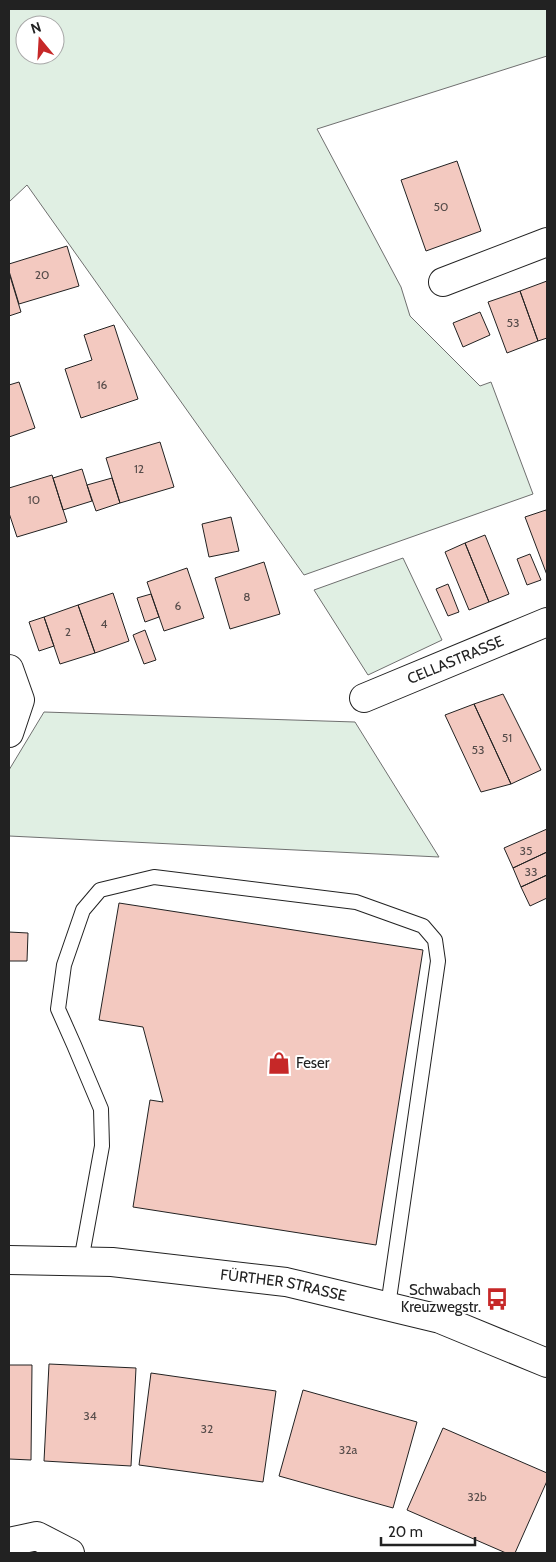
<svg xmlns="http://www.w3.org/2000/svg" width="556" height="1562" font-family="Cabin,sans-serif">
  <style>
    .green { fill: #e0efe3; stroke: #6f6f6f; fill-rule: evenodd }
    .building { fill: #f3c9c0; stroke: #222 }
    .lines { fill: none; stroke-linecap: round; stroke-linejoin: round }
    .service-casing { stroke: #222; stroke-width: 16 }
    .minor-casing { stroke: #222; stroke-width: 30 }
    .primary-casing { stroke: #222; stroke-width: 30 }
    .service { stroke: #fff; stroke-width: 14 }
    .minor { stroke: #fff; stroke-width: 28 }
    .primary { stroke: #fff; stroke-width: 28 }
    .labels { text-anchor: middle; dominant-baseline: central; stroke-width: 4; stroke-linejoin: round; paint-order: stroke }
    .number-label { font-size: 12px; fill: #564c4a }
    .street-label { font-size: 15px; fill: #222; stroke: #fff }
    .poi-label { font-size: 15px; fill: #222; stroke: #fff; text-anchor: start }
  </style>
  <rect width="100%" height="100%" fill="#fff"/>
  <!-- green -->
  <path class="green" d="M9,9H547V56L317,129L401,287L410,316L480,386L491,382L533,494L304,575L27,185L9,202ZM25,25H55V55H25Z
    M403,558L442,640L368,675L314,590Z
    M44,712L355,722L439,857L9,836V770Z"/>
  <!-- building -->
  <path class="building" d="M457,161L481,231L426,251L401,180Z
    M67,246L79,286L19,304L9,271V264Z
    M10,276L21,312L9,316V277Z
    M547,281V338L538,341L520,291Z
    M520,291L538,341L507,353L488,302Z
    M480,312L490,335L463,347L453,323Z
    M114,325L138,399L81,418L65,369L92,360L84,335Z
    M19,382L35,428L9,437V385Z
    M160,442L174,487L120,503L106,458Z
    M82,469L92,501L63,510L53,478Z
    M52,475L67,522L17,537L9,513V488Z
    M112,478L120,503L96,511L87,485Z
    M546,510L547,514V575L525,517Z
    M231,517L239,551L209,557L202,524Z
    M485,535L509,594L489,602L465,543Z
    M465,543L489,602L469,610L445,552Z
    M530,554L541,580L527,585L517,559Z
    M264,562L280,614L230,629L215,578Z
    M187,568L204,618L164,631L147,582Z
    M448,584L459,612L448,616L436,589Z
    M113,593L129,641L95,653L78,605Z
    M151,594L159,617L145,622L137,598Z
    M78,605L95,653L60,664L44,617Z
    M44,617L54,646L39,651L29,622Z
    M145,630L156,660L144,664L133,635Z
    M503,694L541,770L511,784L474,704Z
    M474,704L511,784L481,792L445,715Z
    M547,829V852L513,868L504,848Z
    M547,852V875L521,887L513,868Z
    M547,875V898L530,906L521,887Z
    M119,903L423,950L376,1245L133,1207L150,1100L163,1102L143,1027L99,1020Z
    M9,932L28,933L27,961H9Z
    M49,1364L136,1368L131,1466L44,1461Z
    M9,1365H32L31,1460L9,1459Z
    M151,1373L276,1391L263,1482L139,1465Z
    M303,1390L417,1422L393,1508L279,1476Z
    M443,1428L547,1473V1481L515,1553H506L407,1510Z"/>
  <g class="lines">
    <defs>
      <path id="service" d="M81,1261L102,1146L101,1109L74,1045L58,1009L64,965L83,910L100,890L154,877L356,902L423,926L435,940L438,961L388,1306"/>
      <g id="minor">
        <path d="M443,282L547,242"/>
        <path d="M9,669L20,700L9,733"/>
        <path id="s1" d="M364,698L547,622"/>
        <path d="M9,1542L37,1536L70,1553"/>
      </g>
      <g id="primary">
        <path id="s2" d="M9,1260L112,1262L286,1282L440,1319L547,1363"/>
      </g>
    </defs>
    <!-- service casing -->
    <use href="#service" class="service-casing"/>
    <!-- minor casing -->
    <use href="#minor" class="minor-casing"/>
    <!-- primary casing -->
    <use href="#primary" class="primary-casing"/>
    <!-- service -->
    <use href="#service" class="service"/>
    <!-- minor -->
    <use href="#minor" class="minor"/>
    <!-- primary -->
    <use href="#primary" class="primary"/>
  </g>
  <!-- icons -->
  <defs>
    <symbol id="shop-bare" viewBox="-9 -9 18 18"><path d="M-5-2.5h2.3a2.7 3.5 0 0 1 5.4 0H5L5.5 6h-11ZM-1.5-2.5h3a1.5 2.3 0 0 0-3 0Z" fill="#c62828" stroke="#fff" stroke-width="2.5" paint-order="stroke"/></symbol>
    <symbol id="bus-bare" viewBox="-9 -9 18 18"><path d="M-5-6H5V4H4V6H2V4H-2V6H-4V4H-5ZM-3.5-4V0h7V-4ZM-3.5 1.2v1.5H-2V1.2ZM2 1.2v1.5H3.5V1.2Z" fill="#c62828" stroke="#fff" stroke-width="2.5" paint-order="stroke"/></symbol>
  </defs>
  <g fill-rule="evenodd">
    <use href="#shop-bare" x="263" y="1047" width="32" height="32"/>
    <use href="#bus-bare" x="481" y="1283" width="32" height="32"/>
  </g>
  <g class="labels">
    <!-- number labels -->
    <g class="number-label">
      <text x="441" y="206">50</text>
      <text x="42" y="274">20</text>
      <text x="513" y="322">53</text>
      <text x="102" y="384">16</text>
      <text x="139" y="468">12</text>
      <text x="34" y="499">10</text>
      <text x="247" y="596">8</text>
      <text x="178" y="605">6</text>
      <text x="104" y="623">4</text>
      <text x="68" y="631">2</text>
      <text x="507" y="737">51</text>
      <text x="478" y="749">53</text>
      <text x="526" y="850">35</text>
      <text x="531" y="871">33</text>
      <text x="90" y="1415">34</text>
      <text x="207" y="1428">32</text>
      <text x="348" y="1449">32a</text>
      <text x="477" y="1496">32b</text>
    </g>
    <!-- street labels -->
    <g class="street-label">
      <text stroke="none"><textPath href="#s1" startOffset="99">CELLASTRASSE</textPath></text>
      <text stroke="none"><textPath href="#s2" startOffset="276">FÜRTHER STRASSE</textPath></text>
    </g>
    <!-- poi labels -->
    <g class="poi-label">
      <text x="296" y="1063">Feser</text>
      <text x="481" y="1290" text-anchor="end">Schwabach<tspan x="481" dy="17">Kreuzwegstr.</tspan></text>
    </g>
  </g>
  <!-- border -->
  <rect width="556" height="1562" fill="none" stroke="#222222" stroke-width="20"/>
  <!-- north arrow -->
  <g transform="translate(40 40) rotate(342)"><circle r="24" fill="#ffffff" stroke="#a7a7a7"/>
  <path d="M0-4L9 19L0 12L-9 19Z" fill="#c62828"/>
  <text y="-8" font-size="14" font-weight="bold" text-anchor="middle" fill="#222222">N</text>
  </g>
  <!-- scale -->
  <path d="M381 1537v8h94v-8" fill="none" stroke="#222222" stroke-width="2.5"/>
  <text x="388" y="1537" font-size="15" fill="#222222" stroke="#ffffff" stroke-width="4" paint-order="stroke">20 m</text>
</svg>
